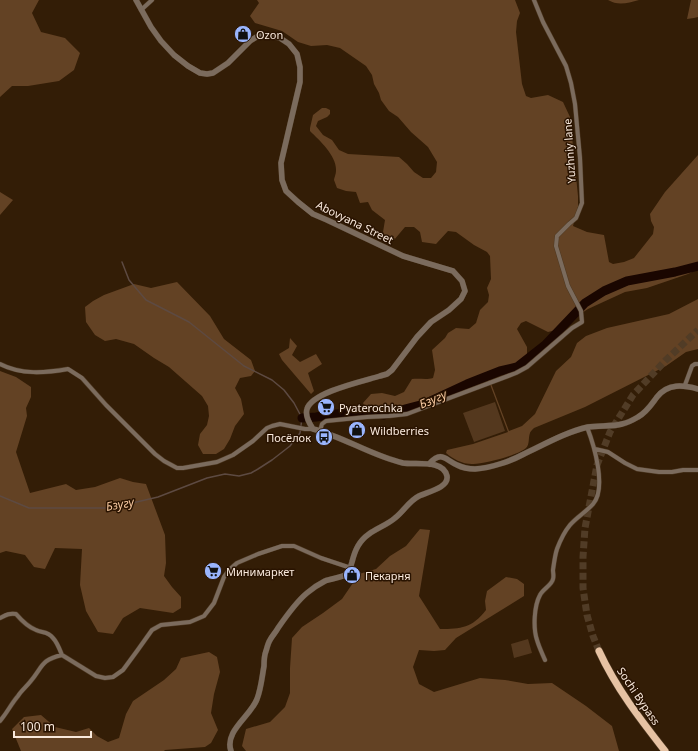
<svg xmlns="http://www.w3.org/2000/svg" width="698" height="751" font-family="'Noto Sans',sans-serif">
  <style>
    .green { fill: #54381e }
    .forest { fill: #634224 }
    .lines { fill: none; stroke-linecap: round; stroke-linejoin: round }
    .stream { stroke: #5d4a42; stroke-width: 1.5 }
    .river { stroke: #1a0600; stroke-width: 9 }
    .trunk-tunnel { stroke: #513c26; stroke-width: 7; stroke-dasharray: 7 3.5; stroke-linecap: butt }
    .minor-casing { stroke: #4f3a24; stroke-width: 5 }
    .tertiary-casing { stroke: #4f3a24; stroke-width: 6 }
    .trunk-casing { stroke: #4f3a24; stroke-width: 8 }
    .minor { stroke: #7b6b5d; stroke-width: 4 }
    .tertiary { stroke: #7b6b5d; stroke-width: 5.5 }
    .trunk { stroke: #e6c2a3; stroke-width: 7 }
    .labels { text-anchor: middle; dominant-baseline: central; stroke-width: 3; stroke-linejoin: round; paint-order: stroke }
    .poi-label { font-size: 11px; fill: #f9e9dc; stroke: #291300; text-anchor: start }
    .street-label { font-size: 11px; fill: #f9e9dc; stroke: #291300 }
    .water-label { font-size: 12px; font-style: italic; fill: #f7c9a0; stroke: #291300 }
  </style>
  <rect width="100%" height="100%" fill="#331d06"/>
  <!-- green -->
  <path class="green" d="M495,402L505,431L474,442L463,413Z
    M528,639L532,653L514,658L511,644Z"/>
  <!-- forest -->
  <path class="forest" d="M0,0H39L32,13L41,32L65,38L80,53L74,70L59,81L28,86H12L0,97Z
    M257,0H515L520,13L517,21L516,32L522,84L526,96L531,98L548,95L563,102L570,117L578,196V207L573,226L587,232L604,235L609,262L613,264L624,262L634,258L653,234L654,227L651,221L650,214L665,192L698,155V269L688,274L647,288L625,292L588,309L556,330L548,332L526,321L521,323L517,329L527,347V355L519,364L489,378L509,431L522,426L535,414L556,371L571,357L577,343L586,336L607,328L669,314L698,299V349L686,352L666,366L585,407L534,428C533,429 530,432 530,433C528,438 530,444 526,448C519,455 481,465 472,464C462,464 453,459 446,453L447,450L473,444L508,432L488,379L453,393L436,401L411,411L388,415L369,414L363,403L371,394L382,393L395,396L404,392L412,379C420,378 426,380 433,378L435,370L432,350L445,338L448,333L456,328L469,329L476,323L480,310L488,302L489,295L487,288L491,279L490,256L487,252L474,245L456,232L448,231L436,244L422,242L420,232L414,227H405L394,240L387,241L383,232L385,220L372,210L368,202L360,203L356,192L346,191L337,188L334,180C334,178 336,174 336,171C337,156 320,141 310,131V128L313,115L322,108H326L330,110V114L327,117L318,121L316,126L323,135L332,140L339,150L348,154L399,157L407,164L414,172L423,178H431L436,172L437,162L428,147L411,132L398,117L389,111L381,100L379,93L374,84L372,75L366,66L340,48L327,45L311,46L298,42L282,31L255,23L250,16L259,3Z
    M608,0H639C628,3 618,6 608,0Z
    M691,0H698V17L694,18L687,19Z
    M0,192L13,200L0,215Z
    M177,282L210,316L224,339L251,360L255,371L251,376L240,378L235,388L241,399L244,414L235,426L230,439L224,449L216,454H203L198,445L200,434L207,425L209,416L208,406L202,396L169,367L154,358L134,344L116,339L105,341L95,335L86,322L85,307L93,301L104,295L134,284L151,288Z
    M290,338L297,346L292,355L300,362L316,354L322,364L308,373L314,391L311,394L282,360L279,354L289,348Z
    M0,371L16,377L31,387V397L26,408L27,416L16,452L30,493L66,484L76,490L95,487L120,478L133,482L146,484L165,535L166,563L164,576L172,587L181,597V608L173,613L140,608L123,618L113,634L98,632L86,611L80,585L82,549L55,548L45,569L34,567L25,555L6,551L0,553Z
    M420,529L430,530L419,596L440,629C461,629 472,628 486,610L485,601L487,591L506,577L517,579L524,584V596L456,638L445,650L434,651L419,650L413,667L419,684L434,692L480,678L505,680L528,684L552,683L586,706L612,726L619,751H246L242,746L246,729L270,722L285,707L290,693V668L292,638L302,627L323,613L342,599L359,574L376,569L390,556L406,546Z
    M209,652L217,657L220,672L214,694L211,713L218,730L211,743L205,747L165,750L164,751H21L12,729L24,717L41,715L55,727L76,732L89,728L97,736L108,742L119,738L126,714L133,701L164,680L176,669L181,658Z"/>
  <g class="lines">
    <!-- stream -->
    <path class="stream" d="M0,496L29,508H111L158,497L207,478L225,474L239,476L251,473L258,469L272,460L290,446L300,433L302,418L294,403L284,390L272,380L244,366L189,322L146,300L129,280L122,262"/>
    <!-- river -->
    <path class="river" d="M302,418L316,417L336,414L364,412L384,415L405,409L424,404L467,384L500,371L517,367L545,345L585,303L604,291L627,281L675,272L698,266"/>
    <!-- trunk-tunnel -->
    <path class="trunk-tunnel" d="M599,651L593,636L587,615L583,588V557L585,528L597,465L610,432L633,395L666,360L698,330"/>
    <defs>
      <path id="minor" d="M141,10L152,0
        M0,364C21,375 45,373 68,369L82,378L106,405L155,454L164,461L177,468H183L217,462L233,455L253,441L267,428L272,426L280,424L305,429H313
        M685,385L692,366L695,364H698
        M320,431L322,424L326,421L367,417L389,416L407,414L516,373L527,367L572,328L582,322L581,311L568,286L556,246L557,236L569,224L576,218L582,203L580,158L575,104L571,83L566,66L543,22L534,0
        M595,449L608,452L625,463L637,469L659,472H672L683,470H698
        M0,618C6,615 9,613 16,614C22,621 28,627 36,630C42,633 48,631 53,638C57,642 60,650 62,655
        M545,660C542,653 539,647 537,640C533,628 534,606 540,595C543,589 552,585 553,579C554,576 553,573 553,570C554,563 555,555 557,549C560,541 565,531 570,525C577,517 586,512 593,504C607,488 594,445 587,427
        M0,721C7,713 11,704 18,696C21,691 26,687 30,682C43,667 40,660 62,655L96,676L105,678L113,677L123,670L137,651L152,630L161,625L190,622L204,616L214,603L224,577L229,570L237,563L258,554L282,546H294L321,558L351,568"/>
      <path id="tertiary" d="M136,0L151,27L161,41L174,55L188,66L200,73L207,74L213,73L228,63L250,41L258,36L268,35L280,38L289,44L297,54L300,67V82L281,163L282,180L286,191L298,202L313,214L327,220L403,256L453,271L462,281L465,291L461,299L449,310L431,322L417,337L392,370L387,374L380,376C364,381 312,392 307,409C305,415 309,423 313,429C344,437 372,456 403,463C416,465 443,459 447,476C449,488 427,492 419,496C409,501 404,511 395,518C387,525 377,528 369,534C359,541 355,550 352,562C351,565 350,570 348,573C343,578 332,578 325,581C319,584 313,588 307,593C296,602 287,615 278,628C276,632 272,636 270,640C268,643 267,648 266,651C264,656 264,662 264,666C262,677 261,689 257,699C251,716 224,731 231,751
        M429,464C442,450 445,460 457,465C463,468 470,469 475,469C491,468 511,461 524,454C545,444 566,432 588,427C599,425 611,427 622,424C627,423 633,420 638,417C647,412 651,405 657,397C668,383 683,385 698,389"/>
      <path id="trunk" d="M599,651C616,688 640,719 665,751"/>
    </defs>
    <!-- minor casing -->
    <use href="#minor" class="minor-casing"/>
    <!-- tertiary casing -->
    <use href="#tertiary" class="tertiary-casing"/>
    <!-- trunk casing -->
    <use href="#trunk" class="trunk-casing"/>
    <!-- minor -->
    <use href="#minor" class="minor"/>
    <!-- tertiary -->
    <use href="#tertiary" class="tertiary"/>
    <!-- trunk -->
    <use href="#trunk" class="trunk"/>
  </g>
  <!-- icons -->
  <defs>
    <symbol id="shop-disc" viewBox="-11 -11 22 22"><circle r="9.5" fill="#9ab5fd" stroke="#291300"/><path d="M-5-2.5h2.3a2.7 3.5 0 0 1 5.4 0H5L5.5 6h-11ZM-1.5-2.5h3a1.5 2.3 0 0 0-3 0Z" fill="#111"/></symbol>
    <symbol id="supermarket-disc" viewBox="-11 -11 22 22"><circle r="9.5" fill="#9ab5fd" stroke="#291300"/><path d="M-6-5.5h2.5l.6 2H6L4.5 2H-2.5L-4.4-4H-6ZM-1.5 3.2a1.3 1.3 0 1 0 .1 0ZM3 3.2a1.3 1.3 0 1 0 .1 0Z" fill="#111"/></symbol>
    <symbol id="bus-disc" viewBox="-11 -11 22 22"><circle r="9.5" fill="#9ab5fd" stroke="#291300"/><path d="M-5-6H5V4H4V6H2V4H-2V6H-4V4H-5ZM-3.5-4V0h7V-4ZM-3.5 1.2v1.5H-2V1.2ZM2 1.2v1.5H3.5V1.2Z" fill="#111"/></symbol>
  </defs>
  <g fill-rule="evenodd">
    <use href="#shop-disc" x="233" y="24" width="20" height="20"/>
    <use href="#supermarket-disc" x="316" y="397" width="20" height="20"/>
    <use href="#shop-disc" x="347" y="420" width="20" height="20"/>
    <use href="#bus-disc" x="314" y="427" width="20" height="20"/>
    <use href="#supermarket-disc" x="203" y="561" width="20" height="20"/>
    <use href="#shop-disc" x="342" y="565" width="20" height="20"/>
  </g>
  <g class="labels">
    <!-- poi labels -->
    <g class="poi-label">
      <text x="256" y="34">Ozon</text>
      <text x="339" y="407">Pyaterochka</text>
      <text x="370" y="430">Wildberries</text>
      <text x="311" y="437" text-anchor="end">Посёлок</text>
      <text x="226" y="571">Минимаркет</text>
      <text x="365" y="575">Пекарня</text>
    </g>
    <!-- street labels -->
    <g class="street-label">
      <text transform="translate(569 151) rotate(-94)">Yuzhniy lane</text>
      <text transform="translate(355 222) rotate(26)">Abovyana Street</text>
      <text transform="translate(639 696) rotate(56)">Sochi Bypass</text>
    </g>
    <!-- water labels -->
    <g class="water-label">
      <text transform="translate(433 399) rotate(-23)">Бзугу</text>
      <text transform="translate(120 504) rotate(-10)">Бзугу</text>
    </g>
  </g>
  <!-- scale -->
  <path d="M14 731v6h77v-6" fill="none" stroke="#f9e9dc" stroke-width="2"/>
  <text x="20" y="731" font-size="12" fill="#f9e9dc" stroke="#291300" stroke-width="3" paint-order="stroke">100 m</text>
</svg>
